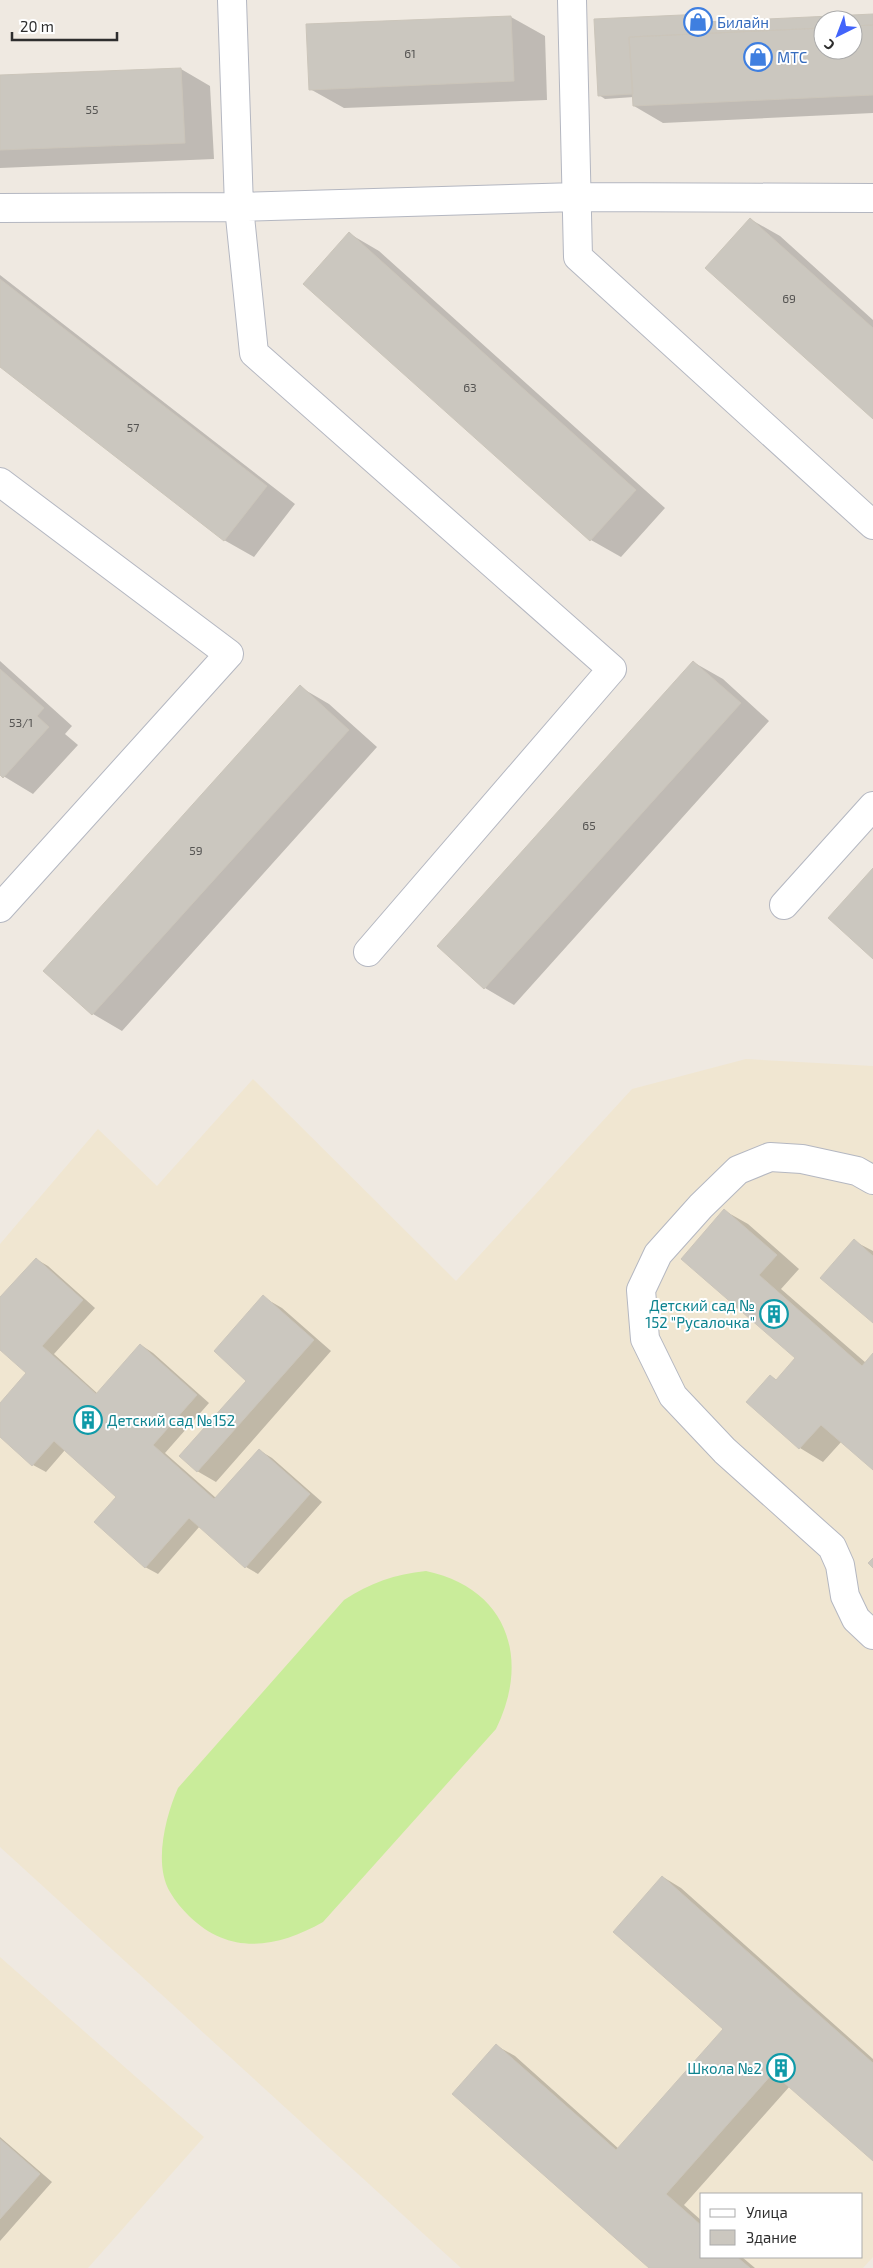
<svg xmlns="http://www.w3.org/2000/svg" width="873" height="2268" font-family="'Exo 2',sans-serif">
  <style>
    .education { fill: #f0e6d1; fill-rule: evenodd }
    .pitch { fill: #c9ec9a }
    .shadow { fill: #0003; fill-rule: evenodd }
    .building { fill: #cbc7bf; stroke: #cbc5ba }
    .lines { fill: none; stroke-linecap: round; stroke-linejoin: round }
    .minor-casing { stroke: #b4b7c1; stroke-width: 30 }
    .minor { stroke: #fff; stroke-width: 28 }
    .labels { text-anchor: middle; dominant-baseline: central; stroke-width: 4; stroke-linejoin: round; paint-order: stroke }
    .number-label { font-size: 12px; fill: #555452 }
    .shop-label { font-size: 15px; fill: #366cbe; stroke: #fff; text-anchor: start }
    .culture-label { font-size: 15px; fill: #0d838f; stroke: #fff; text-anchor: end }
  </style>
  <rect width="100%" height="100%" fill="#efe9e1"/>
  <!-- education -->
  <path class="education" d="M746,1059L873,1066V2257L863,2268H461L0,1847V1244L98,1129L157,1186L253,1079L456,1281L632,1089ZM702,2194H862V2257H702Z
    M0,1957L204,2137L88,2268H0Z"/>
  <!-- pitch -->
  <path class="pitch" d="M426,1571C507,1588 531,1658 496,1729L323,1922C277,1948 230,1956 189,1916C182,1909 175,1901 170,1892C153,1864 166,1815 178,1788L344,1600C370,1583 395,1574 426,1571Z"/>
  <!-- shadow -->
  <path class="shadow" d="M703,15L709,19L710,23L873,15V113L663,123L634,106V97L605,99L599,95ZM823,20H853V50H823Z
    M511,17L545,36L547,100L344,108L310,89Z
    M181,69L210,86L214,159L0,168V77Z
    M750,219L780,236L873,320V418Z
    M350,234L379,251L665,508L621,557L591,540L305,284Z
    M0,275L295,504L254,557L224,540L0,366Z
    M0,661L72,726L65,734L78,745L33,794L0,774Z
    M693,662L723,679L769,721L514,1005L485,988Z
    M300,687L329,704L377,747L122,1031L93,1014L45,971Z
    M725,1211L748,1224L799,1269L781,1289L866,1363L873,1355V1468L842,1441L823,1462L800,1448L748,1402L770,1376L777,1380L796,1358Z
    M854,1241L873,1251V1321Z
    M36,1259L48,1266L95,1308L54,1354L98,1394L141,1345L153,1353L209,1403L165,1453L216,1498L259,1450L272,1458L322,1502L258,1574L246,1567L200,1526L158,1574L145,1567L118,1497L65,1450L46,1472L33,1465L0,1436V1404L28,1373L0,1348V1299Z
    M263,1297L282,1308L331,1351L216,1482L197,1471L248,1381Z
    M663,1877L681,1888L873,2059V2160L790,2086L684,2205L702,2221V2257H742L755,2268H651L497,2046L515,2056L619,2149L725,2029Z
    M0,2137L52,2182L0,2241Z"/>
  <!-- building -->
  <path class="building" d="M704,14V22L873,14V25L853,26V20H823V28L629,37L633,94L598,96L594,19Z
    M511,16L514,81L309,90L306,24Z
    M873,25V95L633,106L629,37L823,28V50H853V26Z
    M181,68L185,143L0,150V75Z
    M750,218L873,328V419L705,268Z
    M349,232L636,490L590,541L303,284Z
    M0,279L267,486L224,541L0,367Z
    M693,661L741,703L484,989L437,946Z
    M0,669L44,708L37,716L49,727L3,778L0,775Z
    M300,685L349,730L92,1015L43,971Z
    M873,868V959L828,918Z
    M724,1209L777,1255L759,1275L862,1366L873,1353V1470L821,1425L799,1449L746,1402L770,1375L776,1380L795,1358L681,1259Z
    M854,1239L873,1256V1323L820,1278Z
    M36,1258L83,1300L42,1346L96,1394L140,1344L197,1395L153,1445L214,1499L259,1449L310,1494L245,1568L189,1518L145,1568L94,1522L116,1497L54,1441L32,1466L0,1437V1403L26,1373L0,1350V1297Z
    M263,1295L314,1340L197,1472L179,1456L246,1381L214,1351Z
    M873,1558V1568L868,1563Z
    M662,1876L873,2063V2161L773,2073L666,2194L702,2226V2257H737L750,2268H649L452,2094L496,2044L616,2150L723,2029L613,1932Z
    M0,2139L40,2174L0,2219Z"/>
  <g class="lines">
    <defs>
      <path id="minor" d="M232,0L239,207L254,353L612,669L368,952
        M572,0L578,257L873,525
        M0,208L239,207L577,197L873,198
        M0,482L229,654L0,908
        M784,905L873,806
        M873,1180L857,1171L802,1159L770,1157L738,1170L701,1206L658,1254L641,1290L645,1339L673,1396L725,1451L832,1547L840,1565L845,1596L856,1619L873,1635"/>
    </defs>
    <!-- minor casing -->
    <use href="#minor" class="minor-casing"/>
    <!-- minor -->
    <use href="#minor" class="minor"/>
  </g>
  <!-- icons -->
  <defs>
    <symbol id="shop-ring" viewBox="-11 -11 22 22"><circle r="9.5" fill="#fff" stroke="#3f7fe0" stroke-width="1.5"/><path d="M-5-2.5h2.3a2.7 3.5 0 0 1 5.4 0H5L5.5 6h-11ZM-1.5-2.5h3a1.5 2.3 0 0 0-3 0Z" fill="#3f7fe0"/></symbol>
    <symbol id="building-ring" viewBox="-11 -11 22 22"><circle r="9.5" fill="#fff" stroke="#0f9aa8" stroke-width="1.5"/><path d="M-4-6H4V6H1V3H-1V6H-4ZM-2.5-4.3h1.7v1.8h-1.7ZM.8-4.3h1.7v1.8H.8ZM-2.5-1h1.7V.8h-1.7ZM.8-1h1.7V.8H.8Z" fill="#0f9aa8"/></symbol>
  </defs>
  <g fill-rule="evenodd">
    <use href="#shop-ring" x="682" y="6" width="32" height="32"/>
    <use href="#shop-ring" x="742" y="41" width="32" height="32"/>
    <use href="#building-ring" x="758" y="1298" width="32" height="32"/>
    <use href="#building-ring" x="72" y="1404" width="32" height="32"/>
    <use href="#building-ring" x="765" y="2052" width="32" height="32"/>
  </g>
  <g class="labels">
    <!-- number labels -->
    <g class="number-label">
      <text x="410" y="53">61</text>
      <text x="92" y="109">55</text>
      <text x="789" y="298">69</text>
      <text x="470" y="387">63</text>
      <text x="133" y="427">57</text>
      <text x="21" y="722">53/1</text>
      <text x="589" y="825">65</text>
      <text x="196" y="850">59</text>
    </g>
    <!-- shop labels -->
    <g class="shop-label">
      <text x="717" y="22">Билайн</text>
      <text x="777" y="57">МТС</text>
    </g>
    <!-- culture labels -->
    <g class="culture-label">
      <text x="755" y="1305">Детский сад №<tspan x="755" dy="17">152 "Русалочка"</tspan></text>
      <text x="107" y="1420" text-anchor="start">Детский сад №152</text>
      <text x="762" y="2068">Школа №2</text>
    </g>
  </g>
  <!-- legend -->
  <rect x="700" y="2193" width="162" height="65" fill="#ffffff" stroke="#ababab"/>
  <rect x="710" y="2209" width="25" height="8" fill="#ffffff" stroke="#ababab"/>
  <text x="746" y="2218" font-size="15" fill="#2e2e2e">Улица</text>
  <rect x="710" y="2230" width="25" height="15" fill="#cbc7bf" stroke="#ababab"/>
  <text x="746" y="2243" font-size="15" fill="#2e2e2e">Здание</text>
  <!-- north arrow -->
  <g transform="translate(838 35) rotate(222)"><circle r="24" fill="#ffffff" stroke="#ababab"/>
  <path d="M0-4L9 19L0 12L-9 19Z" fill="#4264fb"/>
  <text y="-8" font-size="14" font-weight="bold" text-anchor="middle" fill="#2e2e2e">С</text>
  </g>
  <!-- scale -->
  <path d="M12 32v8h105v-8" fill="none" stroke="#2e2e2e" stroke-width="2.5"/>
  <text x="20" y="32" font-size="15" fill="#2e2e2e" stroke="#ffffff" stroke-width="4" paint-order="stroke">20 m</text>
</svg>
